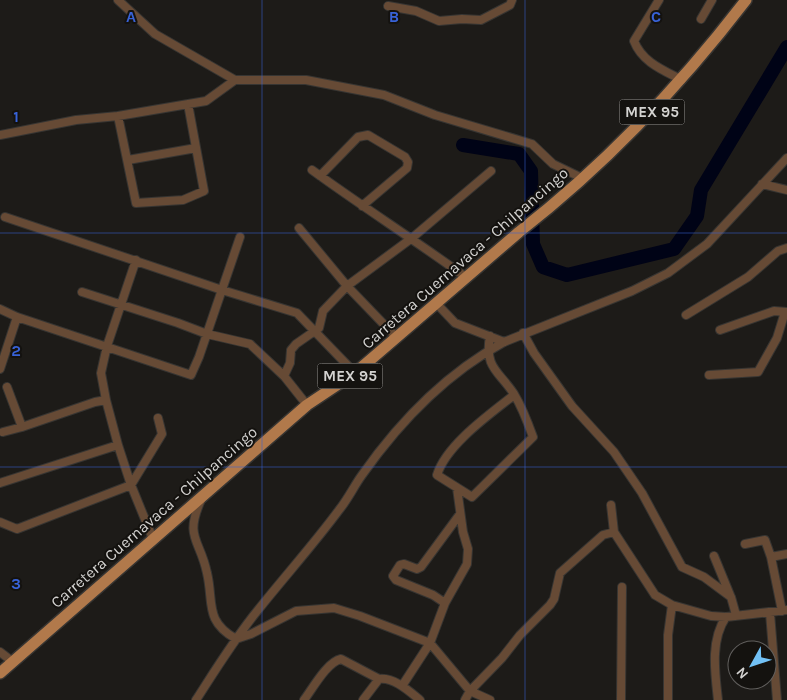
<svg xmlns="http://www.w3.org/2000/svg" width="787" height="700" font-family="Karla,sans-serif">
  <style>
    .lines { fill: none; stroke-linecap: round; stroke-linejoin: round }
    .river { stroke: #000316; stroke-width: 14 }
    .street-casing { stroke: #373532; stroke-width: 10 }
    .primary-casing { stroke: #373532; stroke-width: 14 }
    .street { stroke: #664a35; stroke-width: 8 }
    .primary { stroke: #b1794b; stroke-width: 11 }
    .grid { fill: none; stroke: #3862d7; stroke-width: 1; stroke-opacity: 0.55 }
    .labels { text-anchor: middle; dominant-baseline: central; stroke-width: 4; stroke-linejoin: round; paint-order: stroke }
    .shield { fill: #14120f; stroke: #9a9997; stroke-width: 1 }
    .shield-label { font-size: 15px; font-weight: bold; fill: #d4d3d1 }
    .street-label { font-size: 16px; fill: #d4d3d1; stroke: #14120f }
    .grid-label { font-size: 16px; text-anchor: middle; font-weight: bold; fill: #3862d7; stroke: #14120f; stroke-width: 4; stroke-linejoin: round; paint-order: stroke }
  </style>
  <rect width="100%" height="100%" fill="#1d1b18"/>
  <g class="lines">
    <!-- river -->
    <path class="river" d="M463,145L519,154L531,171L533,244L543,267L567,275L674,249L697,216L701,190L787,47"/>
    <defs>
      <path id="street" d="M118,0L155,34L235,80
        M659,0L634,41C642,62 663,70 682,80
        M388,6L416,11L439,21L462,19L481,20L510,5L512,0
        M701,19L712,0
        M118,116L136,203L183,200L204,191L188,104
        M0,135L76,120L118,116L206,101L235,80H306L384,95L435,115L532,144L553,164L582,178
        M128,160L196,148
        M312,170C363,207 416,241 467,278
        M320,176L358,137L368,135L405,157L408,162L407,168L362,206
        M762,184L787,190
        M5,217L222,290L297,313L355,373
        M299,228L347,286L397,338
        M136,260L107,346L101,373L106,400L118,445L131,485L153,539
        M82,292L178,323L207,334L250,344L284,376
        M437,304L455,323L504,342
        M0,309L17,317L191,375L199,357L240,237
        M686,315L748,277L778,251L787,248
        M720,330L774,311L787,312
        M523,333L534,353L572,406L614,452L642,493L682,567L704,577L731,597L736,615
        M490,336C484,368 499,371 514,394C522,407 528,423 533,437L472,497L437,475C446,445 490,414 514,395
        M0,369L17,317
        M709,375L758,372L777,338L785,312
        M7,387L22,427
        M307,405L284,376L290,363L291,350L296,344L319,328L323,311L347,286L412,238L491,171
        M3,432L22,427L95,402L106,400
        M0,483L118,445
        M201,500C184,538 200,539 207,573C214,602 204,621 236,639L251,634L296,611L334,608L360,616L430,643L470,691L490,700
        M611,505L614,532
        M0,522L17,529L131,485L162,434L158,418
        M745,544L765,540L771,557L782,611
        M714,556L730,595
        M771,557L787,554
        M445,603L433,595L396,580L393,576L400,565L404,564L417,569L421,567L460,514
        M770,613L777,700
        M0,652L13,662
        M402,686L430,643L445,603L467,564L468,549L463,532L457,488
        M196,700C216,669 235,638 258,610C285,576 314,544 339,510C348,499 354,486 362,475C400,421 447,373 504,342L632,291L668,273L707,244L787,158
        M304,700C313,688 327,662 341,659L379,679C394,677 409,691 420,700
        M363,700L379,679
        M465,700L470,691L502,658L520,635L550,605L554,599L560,573L603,535L614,532L655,595L672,605L711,616L726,617L787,610
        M621,700L622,587
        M668,700V635L672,605
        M718,700C715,673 710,640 726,617"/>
      <path id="primary" d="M0,673L307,405L355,373L519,232C605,165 680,86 746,0"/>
    </defs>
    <!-- street casing -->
    <use href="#street" class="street-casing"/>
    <!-- primary casing -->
    <use href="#primary" class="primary-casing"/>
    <!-- street -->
    <use href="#street" class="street"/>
    <!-- primary -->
    <use href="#primary" class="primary"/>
  </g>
  <!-- grid -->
  <path class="grid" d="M262,0V700M525,0V700M0,233H787M0,467H787"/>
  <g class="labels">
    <!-- shield labels -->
    <g class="shield">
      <rect x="619.5" y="99.5" width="65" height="25" rx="4"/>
      <rect x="317.5" y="363.5" width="65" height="25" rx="4"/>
    </g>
    <g class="shield-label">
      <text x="652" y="112">MEX 95</text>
      <text x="350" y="376">MEX 95</text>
    </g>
    <!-- street labels -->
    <g class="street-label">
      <text transform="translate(465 258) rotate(-41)">Carretera Cuernavaca - Chilpancingo</text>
      <text transform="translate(154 517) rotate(-41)">Carretera Cuernavaca - Chilpancingo</text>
    </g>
  </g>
  <g class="grid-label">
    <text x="131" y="22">A</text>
    <text x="394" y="22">B</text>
    <text x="656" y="22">C</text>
    <text x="16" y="122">1</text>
    <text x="16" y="356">2</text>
    <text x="16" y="589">3</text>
  </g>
  <!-- north arrow -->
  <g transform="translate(752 665) rotate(230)"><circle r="24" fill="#14120f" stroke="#615f5d"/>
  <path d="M0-4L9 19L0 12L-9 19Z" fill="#72c1f5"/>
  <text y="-8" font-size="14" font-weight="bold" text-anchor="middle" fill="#d4d3d1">N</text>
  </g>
</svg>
